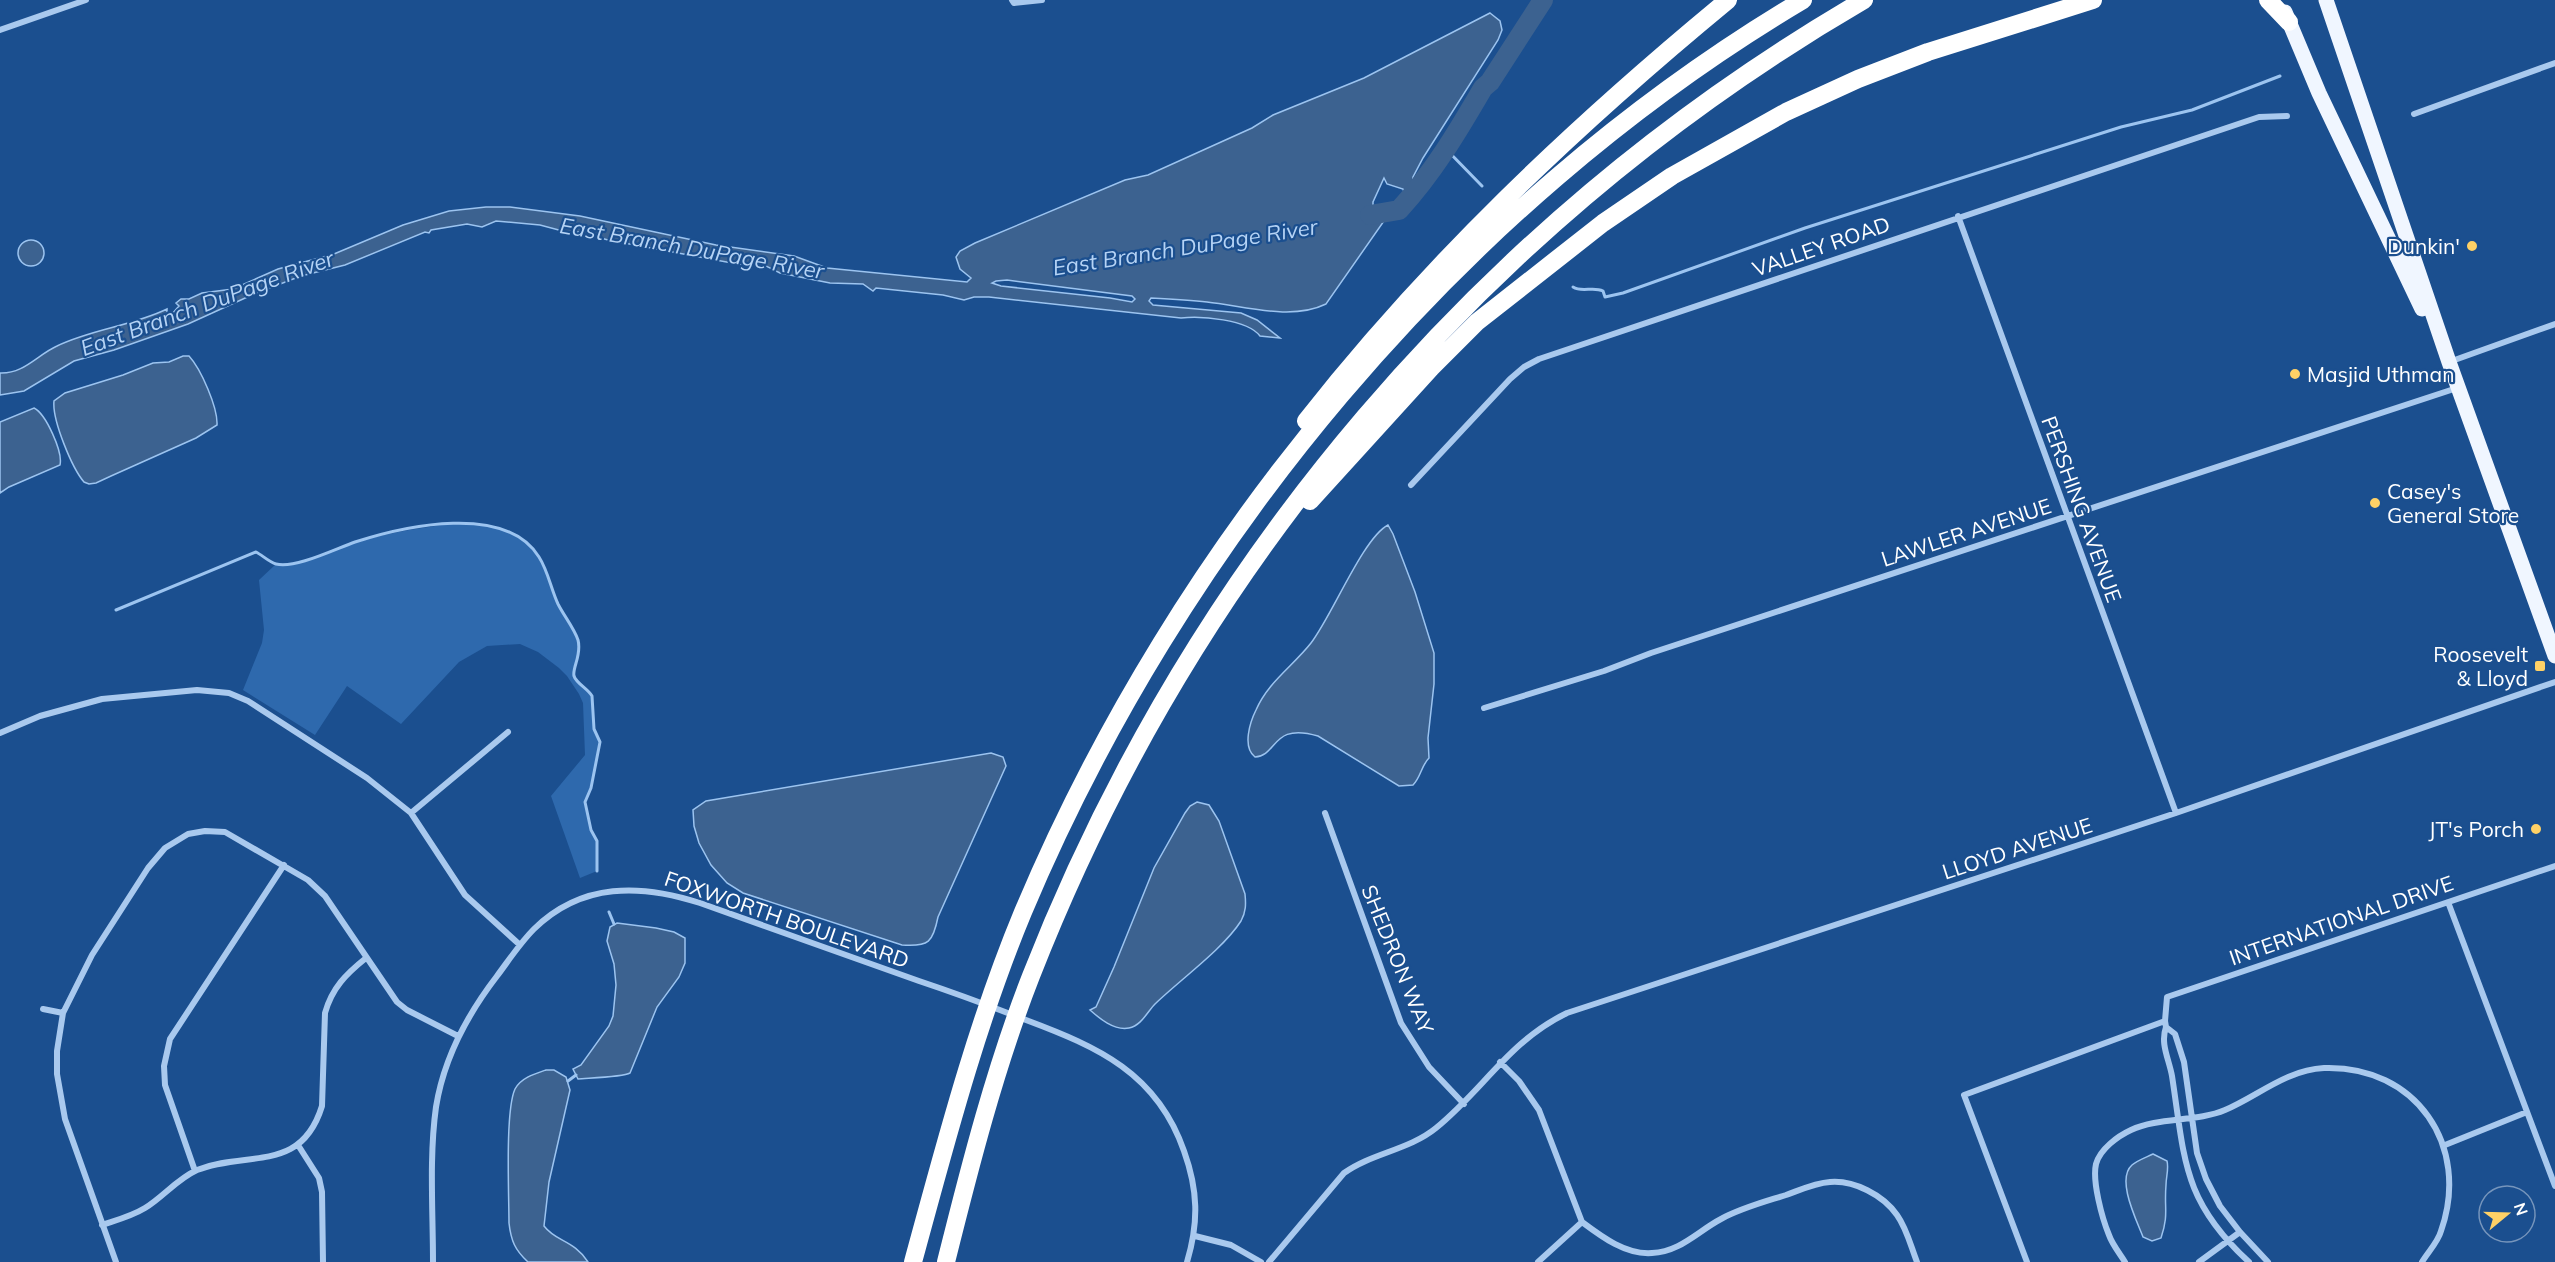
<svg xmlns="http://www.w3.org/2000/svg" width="2555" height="1262" font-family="Mulish,sans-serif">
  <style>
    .green { fill: #2e69ad }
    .water { fill: #3c6290; stroke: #9cc4f0; stroke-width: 1.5; fill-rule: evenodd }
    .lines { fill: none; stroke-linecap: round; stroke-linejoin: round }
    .stream { stroke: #9cc4f0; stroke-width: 3 }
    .river { stroke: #3c6290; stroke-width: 20 }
    .minor { stroke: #a9c9ee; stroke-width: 6 }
    .primary { stroke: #f0f6ff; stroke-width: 15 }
    .motorway { stroke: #fff; stroke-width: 18 }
    .poi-dot { fill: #ffd166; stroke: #1b4f8f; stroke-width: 2 }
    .labels { text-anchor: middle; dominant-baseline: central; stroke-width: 4.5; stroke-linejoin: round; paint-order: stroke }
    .street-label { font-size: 21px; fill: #fff; stroke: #1b4f8f }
    .poi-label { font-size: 21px; fill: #fff; stroke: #1b4f8f; text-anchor: end }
    .water-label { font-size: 22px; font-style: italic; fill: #b5d3f5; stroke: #1b4f8f }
  </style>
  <rect width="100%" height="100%" fill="#1b4f8f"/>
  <!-- green -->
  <path class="green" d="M459,523C487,523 525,531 540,559C547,573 551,588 557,603C563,615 573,626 577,639C583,655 572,666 574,675C576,683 588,689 592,696L594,729L600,743L591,788L585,802L591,830L597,841V871L580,878L551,796L585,755L583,703L579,694L567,676L559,668L538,652L520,644L487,646L459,662L401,724L347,686L315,735L243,690L262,643L264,630L259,580L276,564C304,564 330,550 357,542C390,532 425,527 459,523Z"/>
  <!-- water -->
  <path class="water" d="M1490,13L1500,21L1502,30L1498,40L1423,158L1413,177L1411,206L1396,209L1386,218L1326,304C1291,321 1245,306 1207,302C1189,300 1170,299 1151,298L1149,301L1153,305L1241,313L1257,320L1280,338L1260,336C1247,319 1201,316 1181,318L989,297H974L964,300L943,295L876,288L873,291L863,284L830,283L780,273L760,263L748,266L608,240L579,232L570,233L540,225L496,221L482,227L467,224L431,230L429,233L425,232L345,265L301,276L254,294L188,324L114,350L74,361L24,391L0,395V373C24,374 37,355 57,346C92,329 132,326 167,309V313L172,314L179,306L176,303L181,299H189L202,293L233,289L278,269L334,254L403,225L449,211L486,207H510L580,216L716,245L794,256L827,268L967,282L971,278L960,269L956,257L960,251L975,243L1125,180L1148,175L1252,128L1273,115L1364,78ZM1384,178L1387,184L1403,189L1405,195C1396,205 1385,206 1373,207V202ZM1007,280L1132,296L1135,299L1132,302L1110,298L1001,286L992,283L996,281Z
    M18 253a13 13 0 1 1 26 0a13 13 0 1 1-26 0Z
    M183,356H189C201,369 218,408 217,425L196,438L111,476L96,483L89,484L84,482C72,468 52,420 54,401L65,393L123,375L153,363L169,362Z
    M34,408C46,414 63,452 60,465L9,487L0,493V422Z
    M1388,525L1393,534L1415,592L1434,653V684L1428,738L1429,758C1421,766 1421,777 1413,785L1399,786L1318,736C1271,722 1278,756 1255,757C1242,747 1250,722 1256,710C1268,682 1293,666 1311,643C1332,616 1363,538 1388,525Z
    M991,753L1003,757L1006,766L938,917C933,942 929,947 902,945L743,893L727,883L711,865L699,843L694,826L693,810L706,801Z
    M1197,802L1209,805L1219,821L1245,894C1246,904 1246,912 1241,921C1223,949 1181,979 1155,1004C1148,1011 1141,1026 1129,1028C1114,1031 1099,1018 1090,1010L1096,1007L1114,967L1154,868L1185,813L1190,806Z
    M617,923L656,928L674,932L685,938V963L679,977L657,1007L630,1073C623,1077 589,1078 578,1079L573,1069L581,1065L609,1026L613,1016L616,985L614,964L607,941L610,927Z
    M546,1070H554L566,1077L570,1090L549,1182L544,1226C556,1242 574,1240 588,1262H528C515,1250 511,1241 509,1223C509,1195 505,1111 515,1089C521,1078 534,1074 546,1070Z
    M2153,1154L2167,1161C2169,1169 2166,1177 2166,1185C2164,1209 2169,1214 2161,1238L2152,1241L2143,1237C2136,1219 2116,1179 2132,1165C2138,1160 2147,1157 2153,1154Z"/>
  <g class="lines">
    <!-- stream -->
    <path class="stream" d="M1445,148L1482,186
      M1573,287C1582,293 1593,286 1603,291L1605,297L1623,293L1805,228L2121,127L2192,110L2280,76
      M116,610L256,552C262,555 269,562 276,564C295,569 335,549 355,542C405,526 505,503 539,557C548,571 551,589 558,604C564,616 574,628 578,640C582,655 572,668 574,676C576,683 588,689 592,696L594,729L600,742L591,788L585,802L591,830L597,841V871
      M609,912L614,924
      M568,1081L576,1075"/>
    <!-- river -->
    <path class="river" d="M1370,215L1399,210C1433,173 1458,131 1483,88L1490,82L1543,0"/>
    <!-- minor -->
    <path class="minor" d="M1012,0L1014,3L1042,0
      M0,30L86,0
      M2414,114L2555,63
      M1958,216L2176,813
      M2449,362L2555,324
      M1411,485L1510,379L1524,367L1539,359L2259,117L2287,116
      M1484,708L1604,671L1651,653L2457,388
      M0,733L40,716L102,699L197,690L229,693L248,701L367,778L411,813L465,895L520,945
      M411,813L508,732
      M1325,813L1401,1023L1429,1067L1464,1104
      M2448,902L2555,1186
      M43,1009L63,1013
      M2166,1027C2160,1044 2169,1059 2172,1076C2185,1160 2182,1200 2249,1262
      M1500,1062L1519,1081L1539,1110L1582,1222
      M298,1145L319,1178L322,1192L323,1262
      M2445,1145L2527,1112
      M195,1171L165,1085L164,1066L170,1039L284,865
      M1582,1222C1602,1237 1626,1255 1652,1253C1680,1252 1698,1231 1721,1219C1741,1208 1764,1202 1786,1195C1800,1190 1815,1183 1830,1182C1854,1180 1883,1195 1897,1215C1907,1229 1911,1247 1917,1262
      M102,1225C117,1220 132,1216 145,1208C163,1197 177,1179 197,1170C248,1150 301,1174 322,1106L325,1013C332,988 346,974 366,958
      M1195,1236L1231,1245L1261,1262
      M116,1262L65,1119L57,1074V1051L63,1013L92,955L148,868L165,848L188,834L205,831L225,832L308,880L325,896L397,1002L407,1010L458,1036
      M433,1262C433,1211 429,1157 436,1107C444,1057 467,1015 497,976C509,960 520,943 534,929C582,882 641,884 700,903C773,929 846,955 919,981C955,993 990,1006 1026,1020C1098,1047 1157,1073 1184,1151C1198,1190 1199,1222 1187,1262
      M1269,1262L1344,1173C1372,1153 1409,1150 1436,1128C1484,1089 1509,1041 1567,1013L2176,813L2555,682
      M1538,1262L1582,1222
      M2027,1262L1964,1095L2165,1021
      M2125,1262C2120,1254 2112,1244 2109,1235C2102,1218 2092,1181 2096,1164C2100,1149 2118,1136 2131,1130C2158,1117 2197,1122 2225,1110C2258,1096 2286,1070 2324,1068C2416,1065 2471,1146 2441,1231C2438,1242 2428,1252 2422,1262
      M2199,1262L2240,1232
      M2268,1262L2240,1232L2220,1206L2206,1179L2197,1153L2184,1062L2175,1034L2166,1027L2165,1021L2167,997L2555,866"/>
    <!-- primary -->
    <path class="primary" d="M2326,0L2449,362L2555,656
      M2285,12L2319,93L2422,309"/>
    <!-- motorway -->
    <path class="motorway" d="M2268,0L2289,22
      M1306,421C1430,263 1574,127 1728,0
      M1310,501L1431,368L1477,322L1603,223L1672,176L1786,112L1858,79L1928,52L2093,0
      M913,1262C945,1145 976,1025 1023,912C1178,543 1457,205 1803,0
      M946,1262C970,1166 995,1068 1031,976C1192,565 1482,222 1864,0"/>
  </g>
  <!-- markers -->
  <g class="poi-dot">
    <circle cx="2472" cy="246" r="6"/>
    <circle cx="2295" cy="374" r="6"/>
    <circle cx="2375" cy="503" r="6"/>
    <rect x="2534" y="660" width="12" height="12" rx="3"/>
    <circle cx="2536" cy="829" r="6"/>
  </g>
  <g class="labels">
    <!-- street labels -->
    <g class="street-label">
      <text transform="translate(1821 246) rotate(-19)">VALLEY ROAD</text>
      <text transform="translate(2082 509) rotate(70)">PERSHING AVENUE</text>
      <text transform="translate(1966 532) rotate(-18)">LAWLER AVENUE</text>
      <text transform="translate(2017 848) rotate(-18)">LLOYD AVENUE</text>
      <text transform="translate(787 919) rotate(19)">FOXWORTH BOULEVARD</text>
      <text transform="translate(2341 920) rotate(-19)">INTERNATIONAL DRIVE</text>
      <text transform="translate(1398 959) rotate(68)">SHEDRON WAY</text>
    </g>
    <!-- poi labels -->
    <g class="poi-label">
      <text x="2460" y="246">Dunkin'</text>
      <text x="2307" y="374" text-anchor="start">Masjid Uthman</text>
      <text x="2387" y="491" text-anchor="start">Casey's<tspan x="2387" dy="24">General Store</tspan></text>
      <text x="2528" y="654">Roosevelt<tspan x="2528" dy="24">&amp; Lloyd</tspan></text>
      <text x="2524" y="829">JT's Porch</text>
    </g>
    <!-- water labels -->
    <g class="water-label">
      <text transform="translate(1185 247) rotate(-9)">East Branch DuPage River</text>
      <text transform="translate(692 248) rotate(10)">East Branch DuPage River</text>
      <text transform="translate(207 303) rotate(-20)">East Branch DuPage River</text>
    </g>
  </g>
  <!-- north arrow -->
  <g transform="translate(2507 1214) rotate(71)"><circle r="28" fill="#1b4f8f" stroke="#7695bc" stroke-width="1.5"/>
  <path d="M0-4.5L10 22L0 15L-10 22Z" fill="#ffd166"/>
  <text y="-9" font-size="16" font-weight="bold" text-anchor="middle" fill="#ffffff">N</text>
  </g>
</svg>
